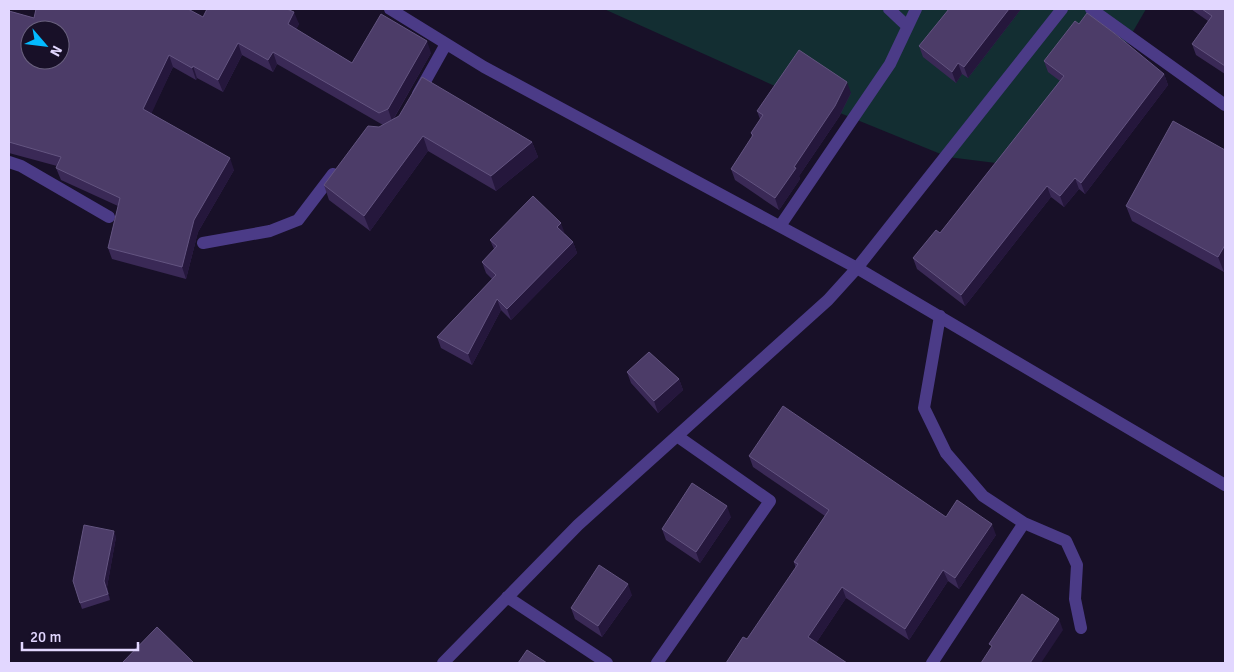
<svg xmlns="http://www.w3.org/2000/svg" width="1234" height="672" font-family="Signika,sans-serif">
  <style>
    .green { fill: #132e32 }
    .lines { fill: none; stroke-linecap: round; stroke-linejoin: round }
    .minor { stroke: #4b3b87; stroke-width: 12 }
    .wall { fill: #3a2956 }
    .shaded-wall { fill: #25173c }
    .building { fill: #4c3c68; stroke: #635480; fill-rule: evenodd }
  </style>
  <rect width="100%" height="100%" fill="#181028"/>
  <!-- green -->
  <path class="green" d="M604,9H1146L1094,99L1004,164L948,157L786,91Z"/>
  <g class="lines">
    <!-- minor -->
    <path class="minor" d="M390,9L484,67L857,268L1225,485
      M889,9L907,26
      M1091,9L1225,105
      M418,94L446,44
      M9,162L21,166L109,217
      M780,226L890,64L916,9
      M203,243L270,231L298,220L333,174
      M940,316L924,408L946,453L983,496L1024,523L1066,541L1077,565L1075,599L1081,628
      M507,597L607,663
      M443,663L578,525L828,300L857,268L1062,9
      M657,663L770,501L677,436
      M932,663L1024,523"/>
  </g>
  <!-- wall -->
  <path class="wall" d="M949,9H1021L968,78L962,74L956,83L923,57L919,46Z
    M1191,9H1225V74L1196,55L1192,44L1208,21Z
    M9,11L34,18L203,17L291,11L299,24L296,29L352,63L431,53L393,120L532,142L538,157L496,191L428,151L370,231L329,200L324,185L379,127L383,125L277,64L273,72L242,55L223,92L197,78L196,80L173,67L151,113L234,170L198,232L186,279L112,259L108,248L118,206L61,180L56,168L57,166L9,153Z
    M1079,24L1164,74L1168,85L1085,194L1079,189L1064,207L1051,197L965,306L917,269L913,258L940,233L1060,81L1048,72L1044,61Z
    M851,93L839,117L799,176L800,179L779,210L735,180L731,169L752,137L751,133L760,119L757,111Z
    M1225,150V269L1224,272L1132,221L1126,206Z
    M565,234L573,242L577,253L511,320L501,310L472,365L441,348L437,337L492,279L486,273L482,262L494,249L490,240Z
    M627,372L679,379L683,390L658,413L631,383Z
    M749,456L946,517L996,535L959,589L948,581L909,640L846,598L816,643L794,562L825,516L753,467Z
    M731,517L700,563L666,540L662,529Z
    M116,537L107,587L110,600L82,609L80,603Z
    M632,595L602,637L575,619L571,608Z"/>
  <!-- shaded-wall -->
  <path class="shaded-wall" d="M1009,9H1021L968,78L964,67Z
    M294,12L299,24L293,36L288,24Z
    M427,41L431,53L392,121L388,109Z
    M238,43L242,55L223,92L218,80Z
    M273,52L277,64L273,72L268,60Z
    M169,55L173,67L148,121L143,109Z
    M958,63L962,74L956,83L952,72Z
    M193,66L197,78L196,80L192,68Z
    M1164,74L1168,85L1085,194L1081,183Z
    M847,82L851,93L839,117L799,176L800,179L779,210L775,198L794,167Z
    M423,136L428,151L370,231L364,216Z
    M532,142L538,157L496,191L491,176Z
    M230,158L234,170L198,232L186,279L182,267L194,220Z
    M1075,178L1079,189L1064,207L1060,196Z
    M1047,186L1051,197L965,306L961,295Z
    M561,223L565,234L557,227Z
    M573,242L577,253L511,320L507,309Z
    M1225,245V269L1224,272L1218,257Z
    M497,299L501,310L472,365L468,354Z
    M679,379L683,390L658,413L654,401Z
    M727,506L731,517L700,563L696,552Z
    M992,524L996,535L959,589L955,578Z
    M114,531L116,537L107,587L110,600L104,581Z
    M943,570L948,581L909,640L905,629Z
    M628,584L632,595L602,637L598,626Z
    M842,587L846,598L812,649L808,637Z
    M1059,619L1063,630L1041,663H1030Z"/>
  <!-- building -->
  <path class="building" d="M36,9H188L203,17L207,9H287L294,12L288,24L352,63L381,14L427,41L388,109L379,113L273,52L268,60L238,43L218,80L193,66L192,68L169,55L143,109L230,158L194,220L182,267L108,248L120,198L56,168L61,157L9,142V11L34,18ZM30,30H60V60H30Z
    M949,9H1009L964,67L958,63L952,72L919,46Z
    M1202,9H1225V66L1192,44L1212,16Z
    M1087,13L1114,33L1164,74L1081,183L1075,178L1060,196L1047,186L961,295L913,258L936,230L940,233L1064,76L1044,61L1075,21L1079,24Z
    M799,50L847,82L835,106L794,167L796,168L775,198L731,169L753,135L751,133L763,115L757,111Z
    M422,77L532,142L491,176L423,136L364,216L324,185L368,126L379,127L399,116Z
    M1173,121L1225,150V245L1218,257L1126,206Z
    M533,196L561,223L557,227L573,242L507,309L497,299L468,354L437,337L496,275L482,262L497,246L490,240Z
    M649,352L679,379L654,401L627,372Z
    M783,406L946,517L957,500L992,524L955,578L943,570L905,629L842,587L808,637L847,663H726L743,637L747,639L798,564L794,562L829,510L749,456Z
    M692,483L727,506L696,552L662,529Z
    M84,525L114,531L104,581L108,594L80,603L73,581Z
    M599,565L628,584L598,626L571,608Z
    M1022,594L1059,619L1030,663H981L992,646L989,644Z
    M157,627L194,663H122Z
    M527,650L547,663H518Z"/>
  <!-- border -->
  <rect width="1234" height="672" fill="none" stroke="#e2d7ff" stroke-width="20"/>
  <!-- north arrow -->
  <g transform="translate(45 45) rotate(118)"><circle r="24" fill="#181028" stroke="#69607e"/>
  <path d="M0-4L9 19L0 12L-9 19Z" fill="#03baff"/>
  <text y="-8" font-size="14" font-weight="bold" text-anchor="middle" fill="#e2d7ff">N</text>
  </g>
  <!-- scale -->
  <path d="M22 642v8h116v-8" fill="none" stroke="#e2d7ff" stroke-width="2.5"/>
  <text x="30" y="642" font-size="15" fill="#e2d7ff" stroke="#181028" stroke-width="4" paint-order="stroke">20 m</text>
</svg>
